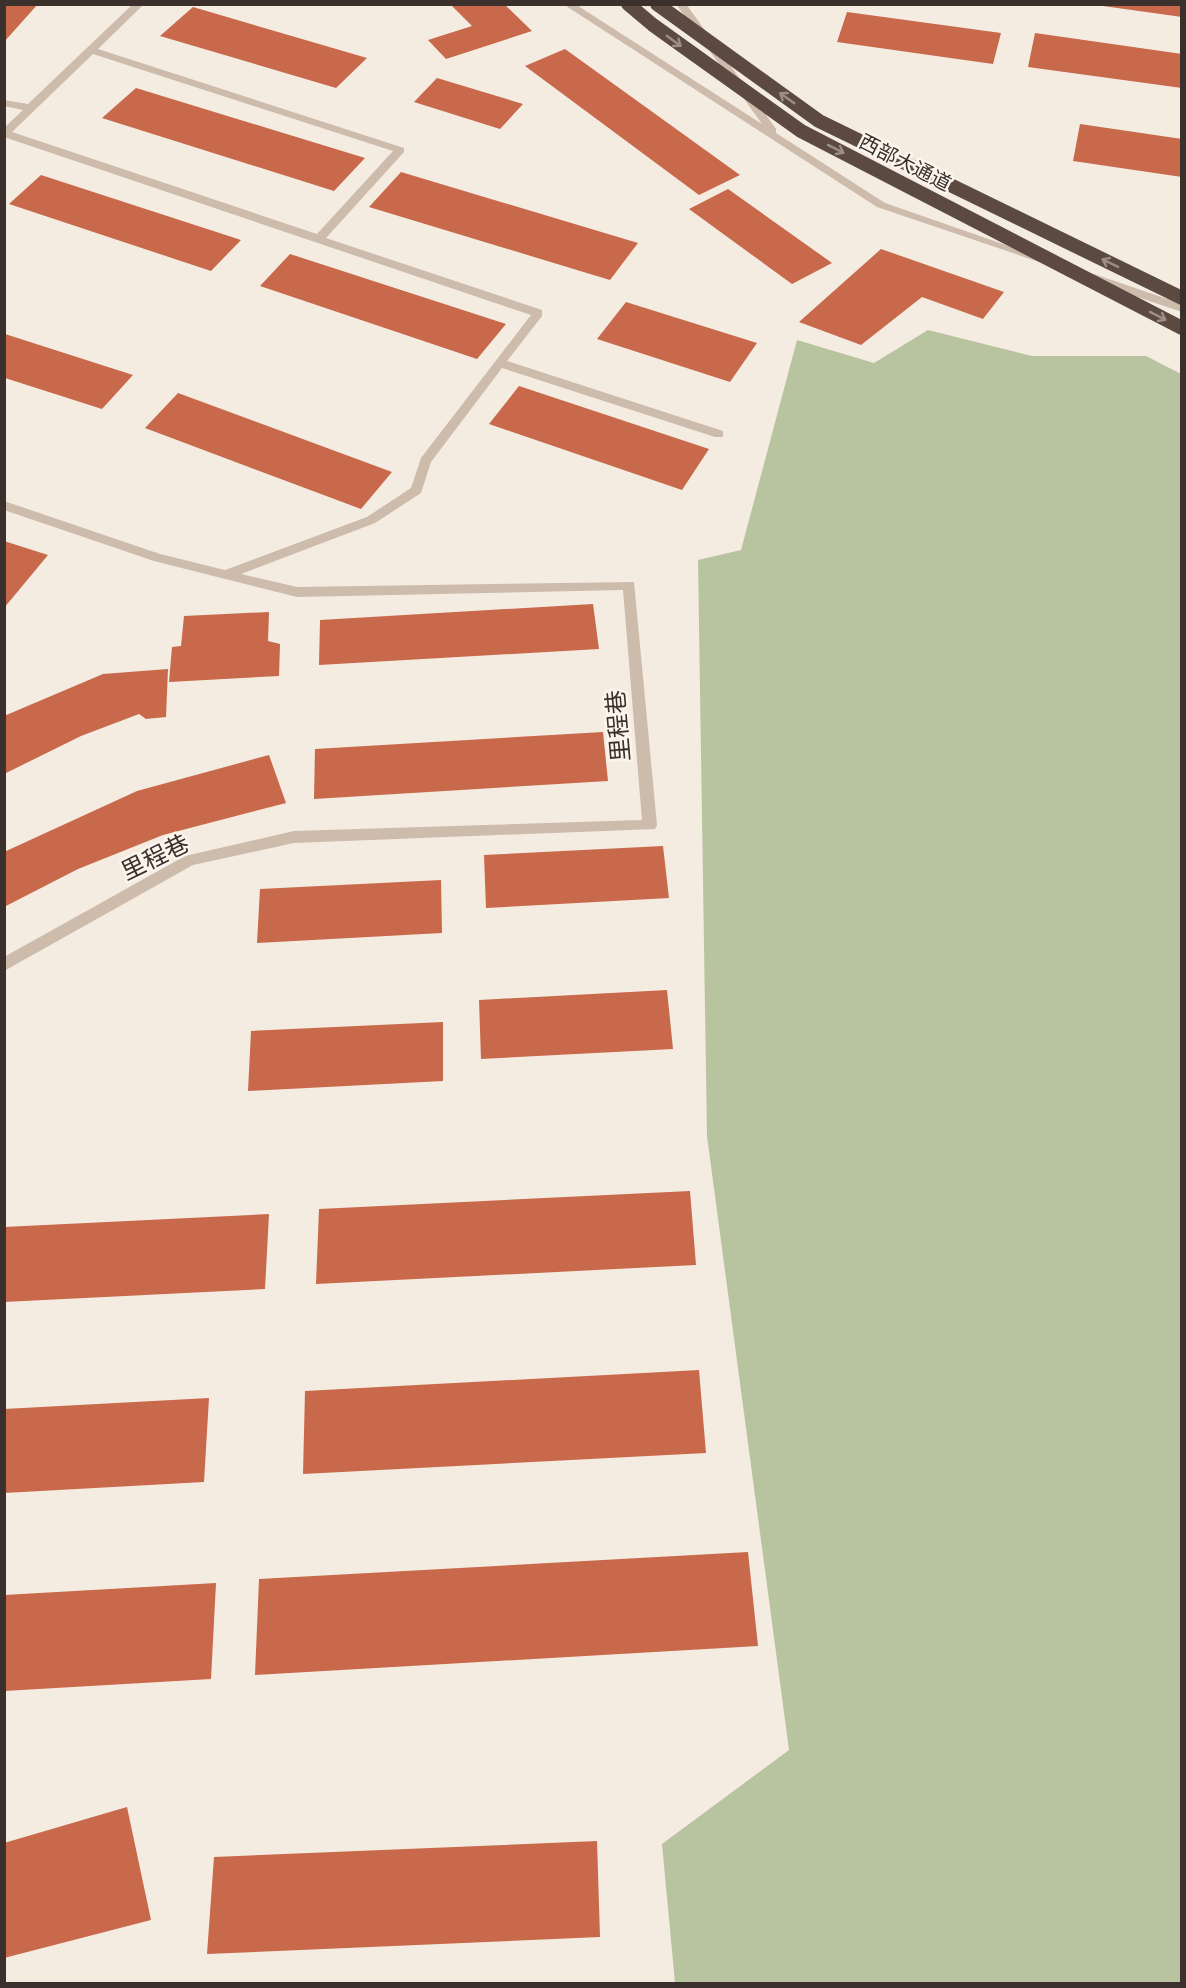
<svg xmlns="http://www.w3.org/2000/svg" width="1186" height="1988" font-family="Jost,'Noto Sans SC',sans-serif">
  <style>
    .green { fill: #b8c4a0 }
    .building { fill: #c8694b }
    .lines { fill: none; stroke-linecap: round; stroke-linejoin: round }
    .minor { fill: #cdbbac; fill-rule: evenodd }
    .highway-bridge { stroke: #5c4a42; stroke-width: 14 }
    .oneway { stroke: #9c8e87 }
    .labels { text-anchor: middle; dominant-baseline: central; stroke-width: 5; stroke-linejoin: round; paint-order: stroke }
    .far-street-label { font-size: 20px; fill: #3b302b; stroke: #fbf5ee }
    .street-label { font-size: 24px; fill: #3b302b; stroke: #fbf5ee }
  </style>
  <rect width="100%" height="100%" fill="#f4ebe1"/>
  <!-- green -->
  <path class="green" d="M928,330L1032,356H1146L1181,374V1983H675L662,1844L789,1750L707,1136L698,560L741,550L797,340L874,363Z"/>
  <!-- building -->
  <path class="building" d="M4,4H38L4,42Z
    M450,4H504L532,31L446,59L428,40L472,26Z
    M1103,4H1182V17L1103,6Z
    M193,7L367,58L336,88L160,36Z
    M847,12L1001,33L993,64L837,42Z
    M1035,33L1182,54V88L1028,67Z
    M565,49L740,175L699,195L525,66Z
    M437,78L523,104L500,129L414,102Z
    M136,88L365,158L334,191L102,118Z
    M1080,124L1182,139V177L1073,161Z
    M401,172L638,243L610,280L369,207Z
    M41,175L241,240L211,271L9,204Z
    M728,189L832,263L792,284L689,209Z
    M881,249L1004,292L983,319L922,297L861,345L799,322Z
    M290,254L506,324L477,359L260,286Z
    M626,302L757,343L730,382L597,339Z
    M5,334L133,375L102,409L5,378Z
    M519,386L709,449L682,490L489,424Z
    M178,393L392,472L361,509L145,428Z
    M4,541L48,555L4,608Z
    M593,604L599,649L319,665L320,620Z
    M269,612L268,641L280,644L279,676L169,682L172,647L181,646L184,616Z
    M168,669L166,717L146,719L139,714L81,736L4,774V716L103,674Z
    M603,732L608,781L314,799L315,749Z
    M269,755L286,803L163,835L78,869L4,907V852L137,791Z
    M663,846L669,898L486,908L484,855Z
    M441,880L442,933L257,943L260,889Z
    M667,990L673,1049L481,1059L479,1000Z
    M443,1022V1081L248,1091L251,1031Z
    M690,1191L696,1265L316,1284L319,1209Z
    M269,1214L265,1289L4,1302V1227Z
    M699,1370L706,1453L303,1474L305,1391Z
    M209,1398L204,1482L4,1493V1409Z
    M748,1552L758,1646L255,1675L259,1579Z
    M216,1583L211,1679L4,1691V1595Z
    M127,1807L151,1920L4,1958V1843Z
    M597,1841L600,1937L207,1954L214,1857Z"/>
  <g class="lines">
    <!-- minor -->
    <path class="minor" d="M133,4H144L98,49L404,148V152L326,238L542,310V316L507,361L723,431V437H715L502,368L431,462L421,493L375,523L241,574L297,587L634,582L657,825L655,829L294,843L193,865L4,971V957L185,856L294,831L642,820L623,590L297,597L154,561L4,510V501L160,554L225,570L367,517L411,488L421,458L531,315L4,137V128L23,110L4,106V100L28,104ZM93,54L393,151L317,234L12,132Z
      M563,4H575L762,124L676,4H686L776,129V133L885,203L1049,260L1047,262H1039L877,207Z
      M1094,274L1182,304V312L1090,281V275Z"/>
    <!-- highway-bridge -->
    <path class="highway-bridge" d="M628,4L653,25L801,131L1182,328
      M657,4L819,121L1182,298"/>
  </g>
  <!-- one-way arrows -->
  <defs><path id="oneway-shaft" d="M-6 0H5M1.5-3L5.5 0L1.5 3" fill="none" stroke-width="1.6" stroke-linecap="round" stroke-linejoin="round" transform="scale(1.5)"/></defs>
  <g class="oneway">
    <use href="#oneway-shaft" transform="translate(674 41) rotate(36)"/>
    <use href="#oneway-shaft" transform="translate(787 98) rotate(-145)"/>
    <use href="#oneway-shaft" transform="translate(836 149) rotate(27)"/>
    <use href="#oneway-shaft" transform="translate(1110 263) rotate(-154)"/>
    <use href="#oneway-shaft" transform="translate(1158 316) rotate(27)"/>
  </g>
  <g class="labels">
    <!-- far-street labels -->
    <g class="far-street-label">
      <text transform="translate(905 163) rotate(27)">西部大通道</text>
    </g>
    <!-- street labels -->
    <g class="street-label">
      <text transform="translate(618 726) rotate(-95)">里程巷</text>
      <text transform="translate(155 857) rotate(-26)">里程巷</text>
    </g>
  </g>
  <!-- border -->
  <rect width="1186" height="1988" fill="none" stroke="#3b302b" stroke-width="12"/>
</svg>
